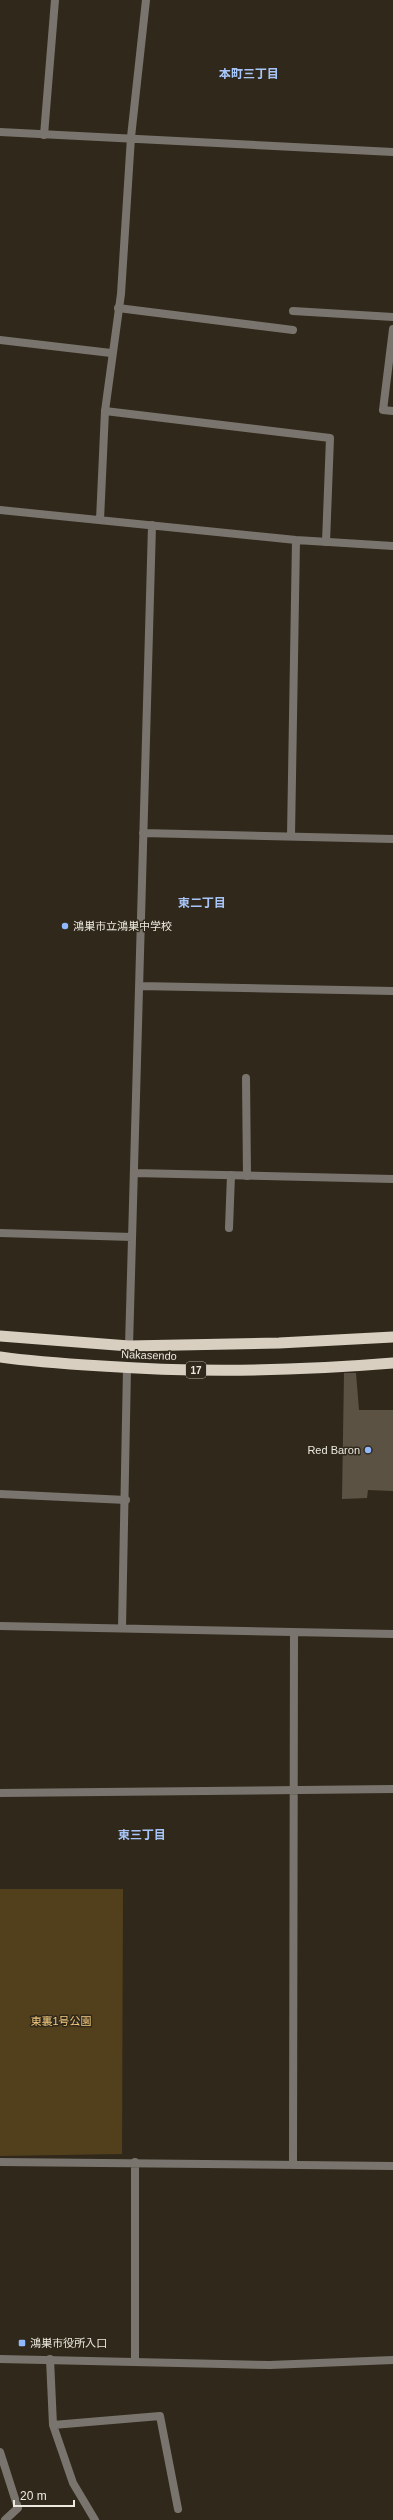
<svg xmlns="http://www.w3.org/2000/svg" width="393" height="2520" font-family="Arial,'Noto Sans JP',sans-serif">
  <style>
    .green { fill: #523f1b }
    .building { fill: #5b5244 }
    .lines { fill: none; stroke-linecap: round; stroke-linejoin: round }
    .service { stroke: #79756e; stroke-width: 8 }
    .minor { stroke: #79756e; stroke-width: 8 }
    .tertiary { stroke: #79756e; stroke-width: 8 }
    .trunk { stroke: #d8cfc0; stroke-width: 11 }
    .poi-dot { fill: #91b8fd; stroke: #30291b; stroke-width: 1.5 }
    .labels { text-anchor: middle; dominant-baseline: central; stroke-width: 3; stroke-linejoin: round; paint-order: stroke }
    .shield { fill: #30291b; stroke: #b4afa4; stroke-width: 1 }
    .shield-label { font-size: 10px; font-weight: bold; fill: #ece8df }
    .poi-label { font-size: 11px; fill: #ece8df; stroke: #30291b; text-anchor: start }
    .street-label { font-size: 11px; fill: #ece8df; stroke: #30291b }
    .park-label { font-size: 11px; fill: #f3ca7e; stroke: #30291b }
    .neighbourhood-label { font-size: 12px; font-weight: bold; fill: #a8c5f9; stroke: #30291b }
  </style>
  <rect width="100%" height="100%" fill="#30291b"/>
  <!-- green -->
  <path class="green" d="M0,1889H123L122,2154L0,2156Z"/>
  <!-- building -->
  <path class="building" d="M344,1373H356L359,1410H393V1491L368,1490L367,1498L342,1499Z"/>
  <g class="lines">
    <!-- service -->
    <path class="service" d="M44,135L55,0
      M118,308L293,330
      M105,411L330,438L326,542
      M246,1078L247,1176
      M229,1228L231,1175"/>
    <!-- minor -->
    <path class="minor" d="M0,132L393,152
      M293,311L393,317
      M393,329L383,410L393,411
      M0,340L111,353
      M0,510L296,540L393,546
      M100,520L105,411L121,294L131,137L146,0
      M143,833L393,839
      M291,836L296,540
      M139,986L393,991
      M134,1173L393,1179
      M0,1233L132,1237
      M129,1346L152,525
      M0,1494L126,1500
      M0,1626L393,1634
      M122,1628L127,1368
      M0,1793L393,1789
      M0,2162L393,2166
      M293,2165L294,1633
      M50,2359L53,2425L73,2483L95,2520
      M135,2362V2162
      M53,2425L160,2416L178,2509
      M0,2452L18,2508L5,2520"/>
    <!-- tertiary -->
    <path class="tertiary" d="M0,2359L270,2365L393,2360"/>
    <!-- trunk -->
    <path class="trunk" d="M0,1336L129,1346L279,1343L393,1337
      M0,1357C34,1362 68,1364 102,1366C200,1373 296,1371 393,1363"/>
  </g>
  <!-- markers -->
  <g class="poi-dot">
    <circle cx="65" cy="926" r="4"/>
    <circle cx="368" cy="1450" r="4"/>
    <rect x="18" y="2339" width="8" height="8" rx="2"/>
  </g>
  <g class="labels">
    <!-- shield labels -->
    <rect class="shield" x="186" y="1362" width="20" height="16" rx="3"/>
    <g class="shield-label">
      <text x="196" y="1370">17</text>
    </g>
    <!-- poi labels -->
    <g class="poi-label">
      <text x="73" y="926">鴻巣市立鴻巣中学校</text>
      <text x="360" y="1450" text-anchor="end">Red Baron</text>
      <text x="30" y="2343">鴻巣市役所入口</text>
    </g>
    <!-- street labels -->
    <g class="street-label">
      <text transform="translate(149 1355) rotate(2)">Nakasendo</text>
    </g>
    <!-- park labels -->
    <g class="park-label">
      <text x="61" y="2021">東裏1号公園</text>
    </g>
    <!-- neighbourhood labels -->
    <g class="neighbourhood-label">
      <text x="249" y="74">本町三丁目</text>
      <text x="202" y="903">東二丁目</text>
      <text x="142" y="1835">東三丁目</text>
    </g>
  </g>
  <!-- scale -->
  <path d="M14 2500v6h60v-6" fill="none" stroke="#ece8df" stroke-width="2"/>
  <text x="20" y="2500" font-size="12" fill="#ece8df" stroke="#30291b" stroke-width="3" paint-order="stroke">20 m</text>
</svg>
